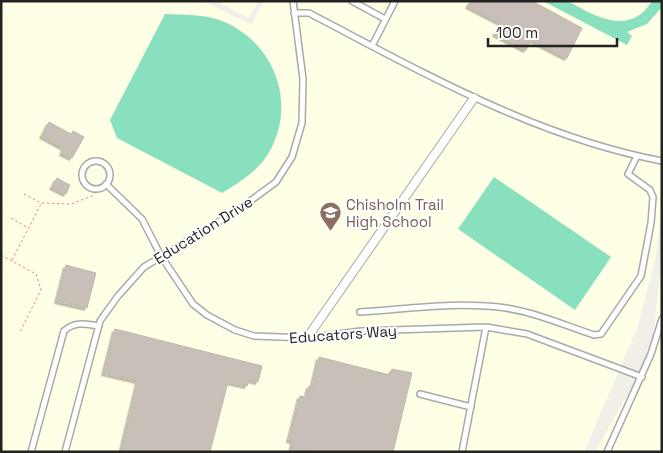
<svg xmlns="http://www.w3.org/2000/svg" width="663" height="453" font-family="'Space Grotesk',sans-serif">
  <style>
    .education { fill: #ffffe5 }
    .pitch { fill: #88e0be }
    .building { fill: #c7bfb8; stroke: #c4b6ab; filter: url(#shadow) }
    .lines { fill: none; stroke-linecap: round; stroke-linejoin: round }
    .service-casing { stroke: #a9a9a9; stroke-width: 8 }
    .pedestrian-casing { stroke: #a9a9a9; stroke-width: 10 }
    .path { stroke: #fa8072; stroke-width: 1; stroke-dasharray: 2.5 2.5; stroke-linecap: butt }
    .service { stroke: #fff; stroke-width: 5 }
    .pedestrian { stroke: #fff; stroke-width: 8 }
    .labels { text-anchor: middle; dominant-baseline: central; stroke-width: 4; stroke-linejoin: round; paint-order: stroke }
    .education-label { font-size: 15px; fill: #785e54; stroke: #fff; text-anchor: start }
    .street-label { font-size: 15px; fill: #222; stroke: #fff }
  </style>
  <defs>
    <filter id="shadow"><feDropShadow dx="-2.5" dy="2.5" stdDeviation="0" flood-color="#0004"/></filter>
  </defs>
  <rect width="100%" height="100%" fill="#f2efe9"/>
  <!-- education -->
  <path class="education" d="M1,1H203L251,25L264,1H662V208L656,256L638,326L584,452H1Z
    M216,1H258L249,18Z
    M662,257V452H595L651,354Z"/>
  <!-- pitch -->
  <path class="pitch" d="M543,1C550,1 559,0 566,1C572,3 579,7 584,10C609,23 635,29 652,1H662V7L647,24L627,32L632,36L627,45Z
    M165,14C183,15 205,14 222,21C277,43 300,110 264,160C253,174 237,184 222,193L117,138L110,120Z
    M494,177L611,257L575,310L458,229Z"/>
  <!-- building -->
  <path class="building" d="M471,1H532L582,28L567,58L532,40L526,50L495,34L501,23L468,6Z
    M49,122L71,134L73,131L84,137L72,158L62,153L64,148L42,136Z
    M57,178L70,185L66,194L52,187Z
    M66,265L96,273L87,308L57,301Z
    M115,329L262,366L258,382L249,380L247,386L228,382L210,452H121L138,381L104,373Z
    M319,357L390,375L392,369L412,373L393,452L291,451L293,441L289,440L300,396L306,397L309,386L312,387Z"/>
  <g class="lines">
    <defs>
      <path id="service" d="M352,1L385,19
        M294,13H309C422,72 535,137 662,161
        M372,46L395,1
        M82 175a14 14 0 1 1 28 0a14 14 0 1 1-28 0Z
        M106,184L142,219L161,256L193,304L207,315L235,330L254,336L307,338L361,331L486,327L527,334L642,377
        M360,312C408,309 458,301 506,308C537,313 564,325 594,335L601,334L641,276L651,223L653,197L650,190L628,174L637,156
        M420,394L471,407
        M31,452L64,331C75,321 85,324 99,326
        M65,452L100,321L118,296L144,267L238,210L276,182L292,157L302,123L303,79L293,1
        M462,452L486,327
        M607,452L651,354L662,319"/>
      <path id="pedestrian" d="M307,338L474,98"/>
    </defs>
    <!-- service casing -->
    <use href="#service" class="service-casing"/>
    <!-- pedestrian casing -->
    <use href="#pedestrian" class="pedestrian-casing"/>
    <!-- path -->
    <path class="path" d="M24,194L41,203L71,204L92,196L98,189
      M11,218L28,228
      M1,255L36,274L41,290L20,332
      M12,260L41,204"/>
    <!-- service -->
    <use href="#service" class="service"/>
    <!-- pedestrian -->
    <use href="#pedestrian" class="pedestrian"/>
  </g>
  <!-- icons -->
  <defs>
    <symbol id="school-pin" viewBox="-11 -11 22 30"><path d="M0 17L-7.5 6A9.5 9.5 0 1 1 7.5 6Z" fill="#8d6e63" stroke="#fff"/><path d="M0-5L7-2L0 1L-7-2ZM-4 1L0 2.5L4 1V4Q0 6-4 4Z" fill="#fff"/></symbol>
  </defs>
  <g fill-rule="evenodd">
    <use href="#school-pin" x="318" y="200" width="25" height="34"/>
  </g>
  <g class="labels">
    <!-- education labels -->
    <g class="education-label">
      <text x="346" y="204">Chisholm Trail<tspan x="346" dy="17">High School</tspan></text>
    </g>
    <!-- street labels -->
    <g class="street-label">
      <text transform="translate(203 230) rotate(-32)">Education Drive</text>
      <text transform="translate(343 334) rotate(-4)">Educators Way</text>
    </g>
  </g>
  <!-- border -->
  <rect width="663" height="453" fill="none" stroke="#222222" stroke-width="5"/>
  <!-- scale -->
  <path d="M488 38v8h129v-8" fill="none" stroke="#222222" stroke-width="2.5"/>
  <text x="496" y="38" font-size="15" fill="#222222" stroke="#ffffff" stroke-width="4" paint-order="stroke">100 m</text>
</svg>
